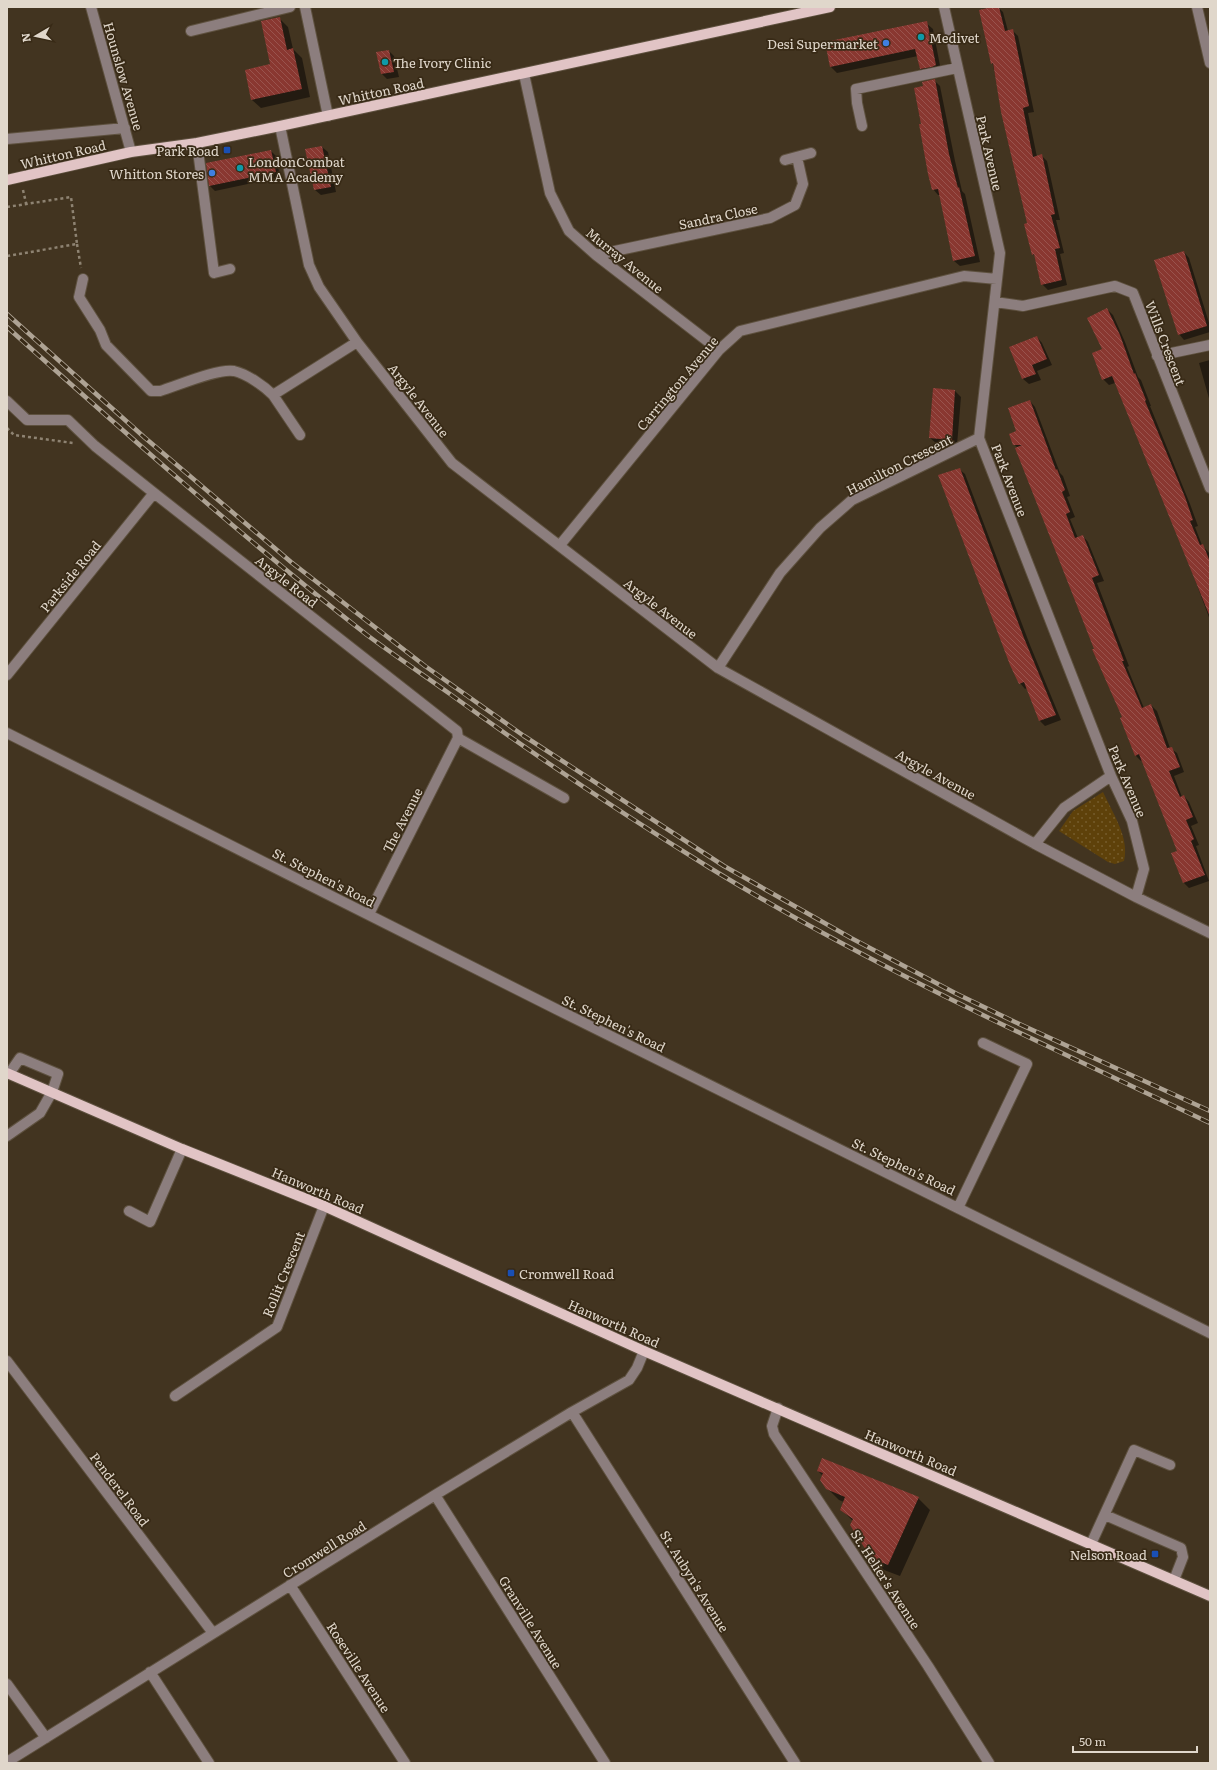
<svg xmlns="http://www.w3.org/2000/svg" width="1217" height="1770" font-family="Literata,serif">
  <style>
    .green { fill: url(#green-dots) }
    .shadow { fill: #0007 }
    .building { fill: url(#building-back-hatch) }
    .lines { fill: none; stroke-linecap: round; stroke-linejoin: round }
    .minor-casing { stroke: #5e513f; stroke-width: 12 }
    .major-casing { stroke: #5e513f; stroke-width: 12 }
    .path { stroke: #8e8372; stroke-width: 2.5; stroke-dasharray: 3 3; stroke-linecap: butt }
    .minor { stroke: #8c7e7e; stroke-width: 10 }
    .major { stroke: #e1c4c5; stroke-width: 10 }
    .rail-casing { stroke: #aea394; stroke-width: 4.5 }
    .rail { stroke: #382a16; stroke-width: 3; stroke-dasharray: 9; stroke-linecap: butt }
    .culture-dot { fill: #0f9aa8; stroke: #382a16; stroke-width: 1.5 }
    .shop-dot { fill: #3f7fe0; stroke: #382a16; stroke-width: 1.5 }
    .transit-dot { fill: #1a4fb4; stroke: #382a16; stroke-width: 1.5 }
    .labels { text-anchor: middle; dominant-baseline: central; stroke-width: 3.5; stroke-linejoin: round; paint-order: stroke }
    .poi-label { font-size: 13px; fill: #e0d7cb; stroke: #382a16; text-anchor: start }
    .street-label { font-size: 13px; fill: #e0d7cb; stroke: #382a16 }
  </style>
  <defs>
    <pattern id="green-dots" width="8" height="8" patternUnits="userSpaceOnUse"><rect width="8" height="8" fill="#5e410a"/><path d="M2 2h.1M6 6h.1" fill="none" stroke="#755c2c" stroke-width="1.8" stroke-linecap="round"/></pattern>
    <pattern id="building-back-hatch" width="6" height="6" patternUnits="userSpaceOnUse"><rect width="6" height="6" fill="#893730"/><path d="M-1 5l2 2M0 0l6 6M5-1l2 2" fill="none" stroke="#99534d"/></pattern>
  </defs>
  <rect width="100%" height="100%" fill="#423420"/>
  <!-- green -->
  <path class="green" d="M1103,792C1112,812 1130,838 1124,861L1115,864L1108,862L1059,831L1073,811Z"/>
  <!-- shadow -->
  <path class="shadow" d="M998,7L1003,12L1008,31L1012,30L1018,36L1034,112L1028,113L1037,157L1042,156L1047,161L1060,220H1056L1064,253L1060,254L1067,285L1048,290L1042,284L1036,257L1033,254L1028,224L981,11Z
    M279,18L288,27L293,49L302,58L310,97L261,108L252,100L272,65Z
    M926,23L933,29L941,71L927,75L920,69L918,56L837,73L831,67L826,43Z
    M389,51L394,56L399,77L387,79L382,74Z
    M934,80L940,86L955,161L962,191L965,194L980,262L960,266L954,261L940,195H938L933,189L923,125L924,86Z
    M322,147L328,152L336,192L321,195L315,190Z
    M271,151L276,156L280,177L215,191L210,186Z
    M1184,252L1189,258L1210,326V332L1184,340L1179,334Z
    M1107,309L1113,315L1125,342L1138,377L1141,380L1151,406H1150L1190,504L1198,526L1195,527L1202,545L1210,554V620L1167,505L1115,383L1109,385L1103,379V350Z
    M1037,337L1042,343L1052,365L1037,371L1041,380L1029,384L1023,379L1011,348Z
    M1210,360V402L1199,363Z
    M933,389L955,391L961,397L957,445L936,443L930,438Z
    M1030,401L1035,407L1060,473L1063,476L1070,496L1067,497L1075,517L1070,519L1078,538L1083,536L1088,542L1104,581L1097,583L1129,666L1127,667L1144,708L1151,705L1157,711L1170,748L1177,753L1184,772L1174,776L1182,797L1184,796L1189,802L1198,823L1191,826L1199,845L1196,846L1209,881L1189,888L1184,883L1173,854L1179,851L1143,760L1141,761L1136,756L1123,718L1095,649L1018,448L1014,444L1017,431Z
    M959,469L965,474L1030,645L1061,720L1045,726L1040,721L1027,688L1025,689L1020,683Z
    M818,1471L918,1498L930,1510L900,1576L884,1570L872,1558L853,1521L841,1509L844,1502L839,1500L827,1488L823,1476Z"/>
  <!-- building -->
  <path class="building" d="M992,7H999L1005,31L1013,29L1029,106L1023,108L1033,157L1042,154L1055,214L1051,215L1060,248L1055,249L1062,280L1041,285L1034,254L1032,255L1024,224L1027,223L1001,112L993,63L991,64L988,50L979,10Z
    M280,17L287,50L293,48L302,89L251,100L245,70L270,64L261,21Z
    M927,21L936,65L932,67L920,69L915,49L830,67L825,42Z
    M389,50L394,72L381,74L376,52Z
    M935,79L949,154L958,188L959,187L975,256L953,261L938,189L932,190L928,174L919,124H921L914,88L923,86L922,82Z
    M322,146L331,187L314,190L305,149Z
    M271,150L276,172L209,186L206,163Z
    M1184,251L1207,326L1178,335L1154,260Z
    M1107,308L1120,335L1134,374L1135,373L1146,400L1145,401L1185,497L1193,520L1190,521L1200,545L1203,544L1210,562V617L1112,376L1102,380L1092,353L1102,349L1087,318Z
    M1037,336L1047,359L1032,365L1036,374L1022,379L1009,347Z
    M933,388L955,390L952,440L929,438Z
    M1030,400L1056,470L1057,469L1065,490L1062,492L1070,512L1066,514L1075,538L1083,535L1099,575L1092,578L1124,661H1122L1142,708L1151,704L1167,748L1172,747L1180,767L1169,771L1180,797L1184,795L1193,817L1186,820L1194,839L1191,841L1205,875L1183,883L1171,853L1177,851L1139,754L1135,756L1120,718L1122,717L1092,649H1094L1085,626L1015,448L1022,445H1013L1009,434L1016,431L1008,408Z
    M960,468L1024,638L1056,715L1039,721L1024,682L1019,684L1010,665L938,475Z
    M822,1458L919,1497L888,1565L871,1558L850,1525L853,1519L840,1510L845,1497L826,1489L820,1480L823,1473L817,1471Z"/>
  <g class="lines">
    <defs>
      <path id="minor" d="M91,7L131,152
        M305,7L328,116
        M944,7L1000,253L979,438L1111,776L1132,821L1144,869L1136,897
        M1197,7L1210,63
        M191,31L290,7
        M524,74L550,193L569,231L596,255L719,350
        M280,126L309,265L319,287L357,342L452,463L718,668L1035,844L1136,897L1210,933
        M862,126L857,103L856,89L957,68
        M7,139L125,128
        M197,143L214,273L230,269
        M785,160L811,153
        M596,255L770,218L795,205L803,184L797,157
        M83,279L79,297L100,330L106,345L151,391H160C177,386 218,368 234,371C247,374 264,386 273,395
        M995,302L1023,306L1115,286L1133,293L1210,488
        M1157,356L1210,345
        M7,401L27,420H68L95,446L154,493L457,731L458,738
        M300,435L273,395L357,342
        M560,545L719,350L740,331L964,276L997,279
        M718,668L780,573L820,528L852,500L979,438
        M7,675L154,493
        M7,733L556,1009L1210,1333
        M458,738L564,798
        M1035,844L1064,808L1111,776
        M369,914L458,738
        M7,1136L40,1113L52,1092L58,1074L20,1058L9,1074
        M958,1208L1027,1064L983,1043
        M129,1211L150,1222L182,1149
        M7,1361L213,1633
        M175,1396L277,1327L324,1206
        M778,1408L772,1426L774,1434L928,1666L989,1763
        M572,1412L795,1763
        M435,1495L605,1763
        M1105,1515L1181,1548L1183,1557L1174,1580
        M1091,1544L1134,1450L1170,1465
        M290,1585L405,1763
        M150,1672L209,1763
        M7,1684L46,1738
        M7,1762L435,1495L572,1412L629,1380L637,1368L644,1351"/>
      <path id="major" d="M7,180L131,152L197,143L280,126L830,7
        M7,1073L182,1149L324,1206L644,1351L1210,1596"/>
    </defs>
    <!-- minor casing -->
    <use href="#minor" class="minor-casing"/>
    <!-- major casing -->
    <use href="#major" class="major-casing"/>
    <!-- path -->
    <path class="path" d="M23,190L26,203
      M7,207L71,197L77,244L7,256
      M77,244L81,268
      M7,428L14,435L73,443"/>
    <!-- minor -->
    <use href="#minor" class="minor"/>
    <!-- major -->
    <use href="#major" class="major"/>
    <defs>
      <path id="rail" d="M7,314L144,437L291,562L425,666L524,736L724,866L851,938L957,994L1015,1022L1210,1111
        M7,327C124,432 242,537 367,635C394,655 422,674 450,694C534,755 621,813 710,868C870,966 1041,1043 1210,1123"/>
    </defs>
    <!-- rail casing -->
    <use href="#rail" class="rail-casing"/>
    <!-- rail -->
    <use href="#rail" class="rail"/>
  </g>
  <!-- markers -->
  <g class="culture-dot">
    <circle cx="921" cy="37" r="4"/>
    <circle cx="385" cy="62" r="4"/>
    <circle cx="240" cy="168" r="4"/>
  </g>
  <g class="shop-dot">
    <circle cx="886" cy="43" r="4"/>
    <circle cx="212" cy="173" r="4"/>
  </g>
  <g class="transit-dot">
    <rect x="223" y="146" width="8" height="8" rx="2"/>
    <rect x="507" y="1269" width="8" height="8" rx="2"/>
    <rect x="1151" y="1550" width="8" height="8" rx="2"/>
  </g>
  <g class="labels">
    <!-- poi labels -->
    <g class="poi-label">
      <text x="929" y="37">Medivet</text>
      <text x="878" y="43" text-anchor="end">Desi Supermarket</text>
      <text x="393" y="62">The Ivory Clinic</text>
      <text x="219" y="150" text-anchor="end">Park Road</text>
      <text x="248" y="161">LondonCombat<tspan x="248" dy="15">MMA Academy</tspan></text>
      <text x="204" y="173" text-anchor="end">Whitton Stores</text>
      <text x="519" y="1273">Cromwell Road</text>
      <text x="1147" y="1554" text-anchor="end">Nelson Road</text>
    </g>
    <!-- street labels -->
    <g class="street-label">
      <text transform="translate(124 76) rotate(74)">Hounslow Avenue</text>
      <text transform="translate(381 91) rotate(-12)">Whitton Road</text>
      <text transform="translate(990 153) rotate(77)">Park Avenue</text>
      <text transform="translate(63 154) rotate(-13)">Whitton Road</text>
      <text transform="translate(718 216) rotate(-12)">Sandra Close</text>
      <text transform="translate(625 260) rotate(39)">Murray Avenue</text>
      <text transform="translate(1166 343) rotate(69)">Wills Crescent</text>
      <text transform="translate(677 383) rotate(-50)">Carrington Avenue</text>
      <text transform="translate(419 400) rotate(52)">Argyle Avenue</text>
      <text transform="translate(899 464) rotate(-27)">Hamilton Crescent</text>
      <text transform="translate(1010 480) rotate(69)">Park Avenue</text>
      <text transform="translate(70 576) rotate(-51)">Parkside Road</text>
      <text transform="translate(287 581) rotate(38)">Argyle Road</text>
      <text transform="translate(661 608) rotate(38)">Argyle Avenue</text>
      <text transform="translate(936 774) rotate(29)">Argyle Avenue</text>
      <text transform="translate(1128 781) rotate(67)">Park Avenue</text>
      <text transform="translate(402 820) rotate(-63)">The Avenue</text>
      <text transform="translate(324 877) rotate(27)">St. Stephen's Road</text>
      <text transform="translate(614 1023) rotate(26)">St. Stephen's Road</text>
      <text transform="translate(904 1166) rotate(26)">St. Stephen's Road</text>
      <text transform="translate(318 1190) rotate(23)">Hanworth Road</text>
      <text transform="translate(283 1274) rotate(-68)">Rollit Crescent</text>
      <text transform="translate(614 1323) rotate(24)">Hanworth Road</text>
      <text transform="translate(911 1452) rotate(23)">Hanworth Road</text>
      <text transform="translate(120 1489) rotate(53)">Penderel Road</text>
      <text transform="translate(324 1549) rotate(-32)">Cromwell Road</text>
      <text transform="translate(886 1579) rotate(57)">St. Helier's Avenue</text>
      <text transform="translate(695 1581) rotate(58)">St. Aubyn's Avenue</text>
      <text transform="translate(531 1622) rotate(58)">Granville Avenue</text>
      <text transform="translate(359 1667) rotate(57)">Roseville Avenue</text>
    </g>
  </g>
  <!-- border -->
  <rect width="1217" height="1770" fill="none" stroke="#e0d7cb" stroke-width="16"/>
  <!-- north arrow -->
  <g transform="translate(36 36) rotate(261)" stroke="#382a16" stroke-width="3" paint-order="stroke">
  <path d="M0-3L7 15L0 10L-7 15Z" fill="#e0d7cb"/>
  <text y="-6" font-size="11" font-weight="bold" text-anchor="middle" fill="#e0d7cb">N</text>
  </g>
  <!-- scale -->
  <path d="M1073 1746v6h124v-6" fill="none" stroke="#e0d7cb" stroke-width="2"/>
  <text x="1079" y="1746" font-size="12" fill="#e0d7cb" stroke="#382a16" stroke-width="3" paint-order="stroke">50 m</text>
</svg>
